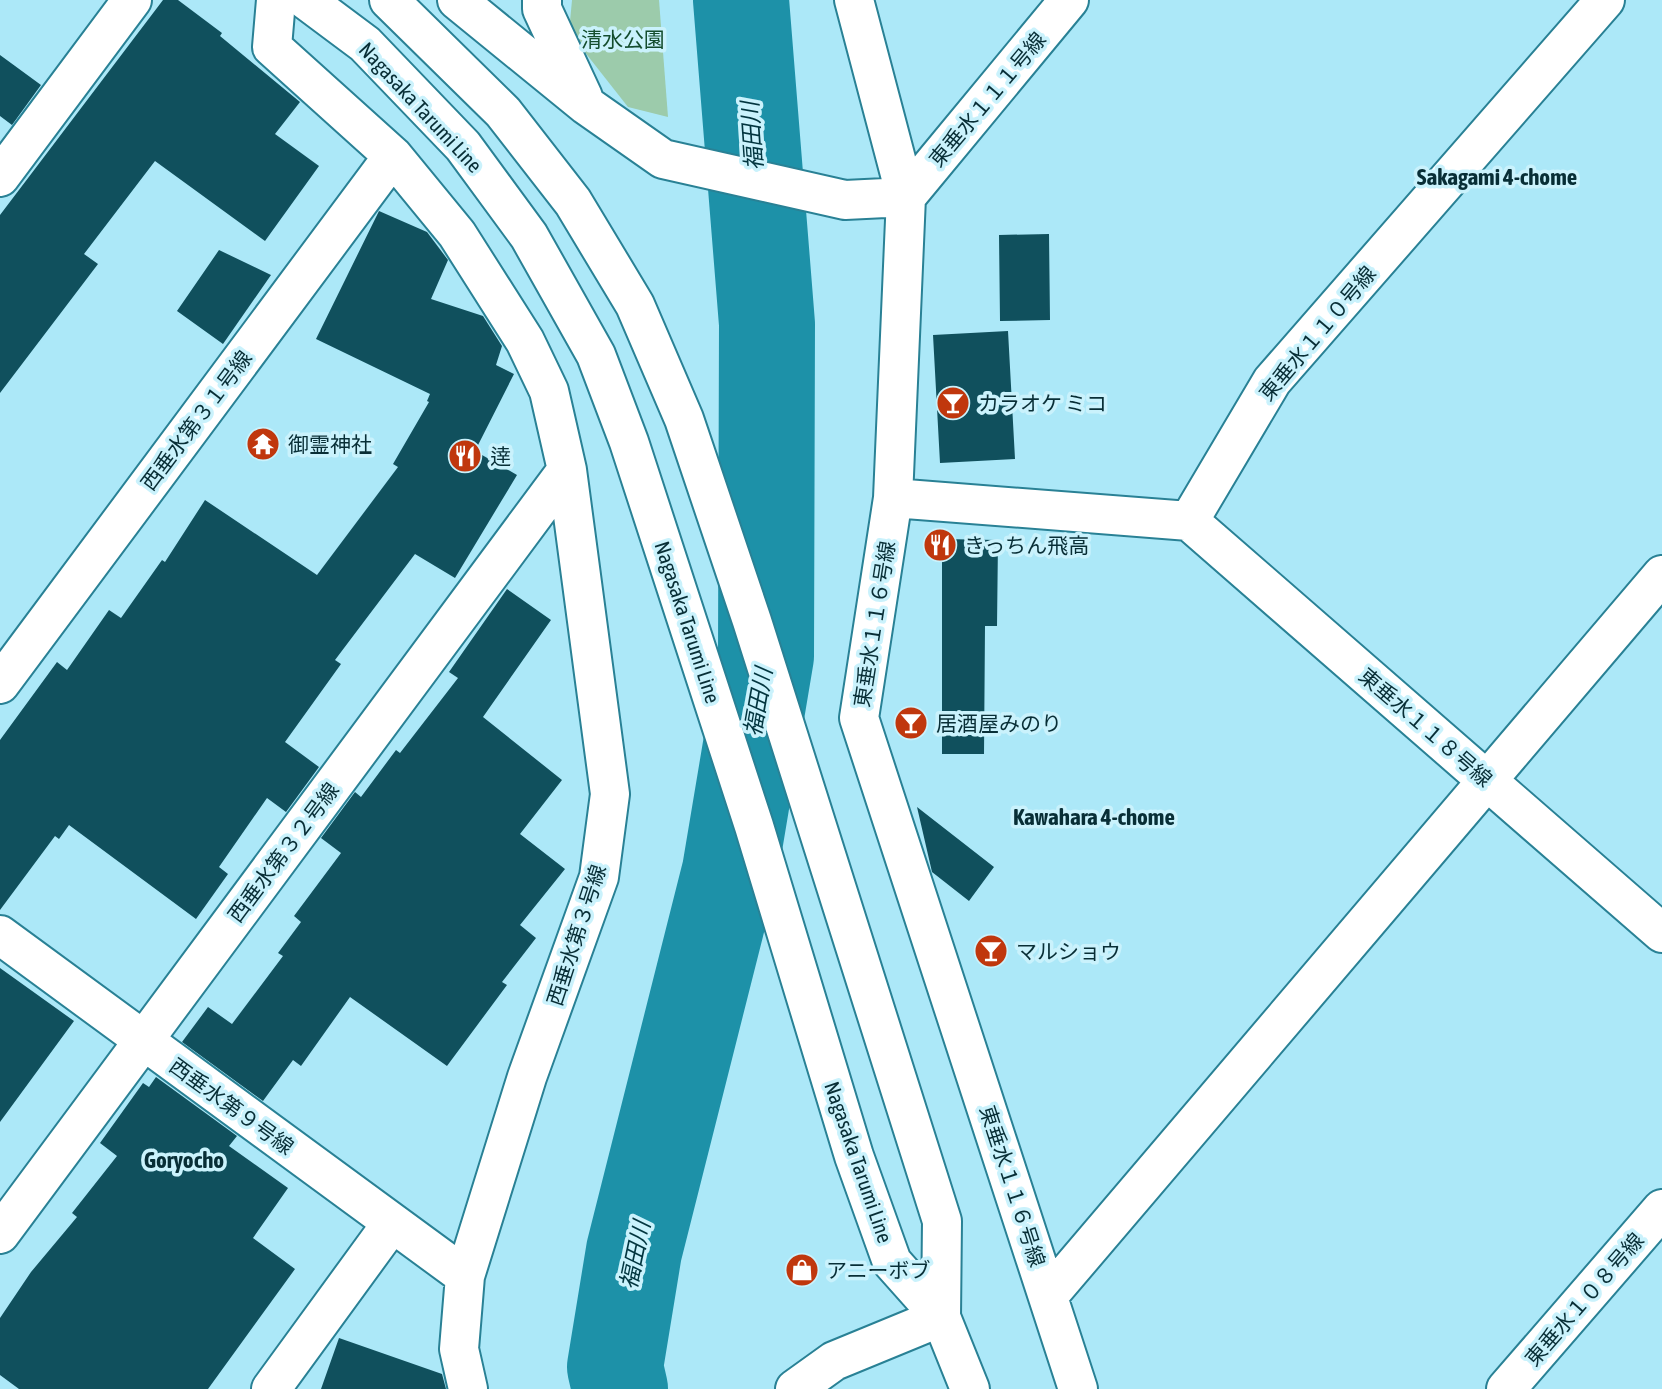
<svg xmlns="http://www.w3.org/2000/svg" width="1662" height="1389" font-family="'Asap Condensed','Noto Sans JP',sans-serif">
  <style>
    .green { fill: #9ccbab }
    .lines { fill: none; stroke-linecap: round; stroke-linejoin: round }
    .river { stroke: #1d91a8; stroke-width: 96 }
    .building { fill: #10505d }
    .minor-casing { stroke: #298195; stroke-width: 42 }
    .major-casing { stroke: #298195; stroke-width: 42 }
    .minor { stroke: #fff; stroke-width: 38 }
    .major { stroke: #fff; stroke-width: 38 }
    .labels { text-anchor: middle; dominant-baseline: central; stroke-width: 7; stroke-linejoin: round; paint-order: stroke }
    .park-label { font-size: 21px; fill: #144d2e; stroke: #caf2fc }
    .street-label { font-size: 21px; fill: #082e36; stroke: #caf2fc }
    .poi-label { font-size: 21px; fill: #082e36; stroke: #caf2fc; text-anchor: start }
    .water-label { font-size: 23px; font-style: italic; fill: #02353f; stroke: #caf2fc }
    .neighbourhood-label { font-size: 23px; font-weight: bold; fill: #082e36; stroke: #caf2fc }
  </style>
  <rect width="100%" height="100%" fill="#ace8f8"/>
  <!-- green -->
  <path class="green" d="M572,0H659L668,117L628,107L569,32Z"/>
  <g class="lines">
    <!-- river -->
    <path class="river" d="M620,1389L615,1367L634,1251L730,871L766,656L767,324L741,0"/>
  </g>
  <!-- building -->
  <path class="building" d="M163,0H178L222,33L220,36L300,102L275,134L319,166L265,241L155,161L84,254L98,264L0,393V215Z
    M0,55L41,85L12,125L0,116Z
    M379,211L427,232L448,260L431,299L483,316L502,346L496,365L514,374L475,451L517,475L455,578L415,554L335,660L341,664L285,742L319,767L286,812L267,798L219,867L228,874L196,919L69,825L59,839L55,836L0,910V740L57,662L67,670L109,610L121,618L162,560L165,562L205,500L317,575L398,467L393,464L429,402L427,401L430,394L316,339Z
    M1049,234L1050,320L1000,321L999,235Z
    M219,250L271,275L223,344L177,311Z
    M1008,331L1015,459L940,463L933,335Z
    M942,539L998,540L997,626H985L984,754H942Z
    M507,589L551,620L483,717L562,780L520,834L565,869L520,925L536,938L502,982L507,985L447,1066L350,997L301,1066L293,1060L263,1101L182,1042L208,1007L232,1024L283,956L278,953L301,922L294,916L341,853L321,838L355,792L361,797L396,750L400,753L458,678L449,672Z
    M917,807L994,867L969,901L932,872Z
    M0,968L74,1021L0,1122Z
    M156,1077L237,1136L229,1146L288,1188L253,1238L295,1269L208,1389H19L0,1375V1318L31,1272L77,1217L72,1213L117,1156L100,1143L143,1083L149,1087Z
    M339,1338L442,1374L446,1389H321Z"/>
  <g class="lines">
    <defs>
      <path id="minor" d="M276,0L272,47L393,156L457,234L525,341L549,391L567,470L610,794L599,877L527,1077L465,1276L459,1349L468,1389
        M457,0L586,105L663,159L845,200L906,197L1069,0
        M542,0V9L583,97
        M854,0L906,197L893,498L859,718L1078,1389
        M0,177L132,0
        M893,498L1189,521L1272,381L1605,0
        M1189,521L1662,933
        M0,684L393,156
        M0,935L465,1276
        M0,1234L567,470
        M1049,1295L1662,575
        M271,1389L392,1223
        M795,1389L834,1361L941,1317
        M1506,1389L1662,1209"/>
      <path id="major" d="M306,0L365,44L463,146L529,236L596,355L629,442L754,826L854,1156L892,1262L941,1317L970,1389
        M389,0L503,112L573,202L635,305L684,419L752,621L942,1221L941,1317"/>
    </defs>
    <!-- minor casing -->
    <use href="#minor" class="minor-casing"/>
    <!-- major casing -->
    <use href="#major" class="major-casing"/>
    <!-- minor -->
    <use href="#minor" class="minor"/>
    <!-- major -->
    <use href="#major" class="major"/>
  </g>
  <!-- icons -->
  <defs>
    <symbol id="bar-disc" viewBox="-11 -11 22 22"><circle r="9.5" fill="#c0370d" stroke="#caf2fc"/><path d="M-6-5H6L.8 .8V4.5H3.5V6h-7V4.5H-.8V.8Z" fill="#fff"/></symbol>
    <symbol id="temple-disc" viewBox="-11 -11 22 22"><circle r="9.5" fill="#c0370d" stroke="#caf2fc"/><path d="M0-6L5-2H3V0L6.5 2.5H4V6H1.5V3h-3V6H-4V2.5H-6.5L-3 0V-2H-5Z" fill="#fff"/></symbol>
    <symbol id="restaurant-disc" viewBox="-11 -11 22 22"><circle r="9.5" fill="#c0370d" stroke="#caf2fc"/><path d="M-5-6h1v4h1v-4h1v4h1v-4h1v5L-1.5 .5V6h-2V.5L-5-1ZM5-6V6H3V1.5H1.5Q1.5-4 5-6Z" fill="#fff"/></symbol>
    <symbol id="shop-disc" viewBox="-11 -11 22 22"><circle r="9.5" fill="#c0370d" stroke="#caf2fc"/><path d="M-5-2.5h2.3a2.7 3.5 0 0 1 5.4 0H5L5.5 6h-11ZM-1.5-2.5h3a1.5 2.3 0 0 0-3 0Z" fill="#fff"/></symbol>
  </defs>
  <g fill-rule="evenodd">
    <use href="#bar-disc" x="934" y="384" width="38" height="38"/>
    <use href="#temple-disc" x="244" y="425" width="38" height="38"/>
    <use href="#restaurant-disc" x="446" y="437" width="38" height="38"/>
    <use href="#restaurant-disc" x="921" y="526" width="38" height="38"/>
    <use href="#bar-disc" x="892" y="704" width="38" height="38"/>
    <use href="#bar-disc" x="972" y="932" width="38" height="38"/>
    <use href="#shop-disc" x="783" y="1251" width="38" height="38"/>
  </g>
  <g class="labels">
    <!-- park labels -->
    <g class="park-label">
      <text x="623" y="39">清水公園</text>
    </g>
    <!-- street labels -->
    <g class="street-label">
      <text transform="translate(987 99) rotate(-50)">東垂水１１１号線</text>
      <text transform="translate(421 107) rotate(47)">Nagasaka Tarumi Line</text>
      <text transform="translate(1317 333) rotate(-50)">東垂水１１０号線</text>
      <text transform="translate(196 420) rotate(-53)">西垂水第３１号線</text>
      <text transform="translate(688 622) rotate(72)">Nagasaka Tarumi Line</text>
      <text transform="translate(874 624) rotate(-81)">東垂水１１６号線</text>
      <text transform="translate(1426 727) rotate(41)">東垂水１１８号線</text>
      <text transform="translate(283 852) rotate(-53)">西垂水第３２号線</text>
      <text transform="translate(576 935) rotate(-72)">西垂水第３号線</text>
      <text transform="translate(232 1106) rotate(36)">西垂水第９号線</text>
      <text transform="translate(859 1162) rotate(71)">Nagasaka Tarumi Line</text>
      <text transform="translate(1013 1186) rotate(72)">東垂水１１６号線</text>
      <text transform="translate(1584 1299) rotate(-49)">東垂水１０８号線</text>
    </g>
    <!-- poi labels -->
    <g class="poi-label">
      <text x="978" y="403">カラオケ ミコ</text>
      <text x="288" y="444">御霊神社</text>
      <text x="490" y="456">逹</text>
      <text x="964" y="545">きっちん飛高</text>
      <text x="936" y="723">居酒屋みのり</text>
      <text x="1016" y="951">マルショウ</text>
      <text x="826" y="1270">アニーボブ</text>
    </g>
    <!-- water labels -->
    <g class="water-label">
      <text transform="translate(752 136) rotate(-94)">福田川</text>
      <text transform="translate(758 702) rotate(-80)">福田川</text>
      <text transform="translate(635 1255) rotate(-78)">福田川</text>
    </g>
    <!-- neighbourhood labels -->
    <g class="neighbourhood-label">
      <text x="1497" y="177">Sakagami 4-chome</text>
      <text x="1094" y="817">Kawahara 4-chome</text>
      <text x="184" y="1160">Goryocho</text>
    </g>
  </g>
</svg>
